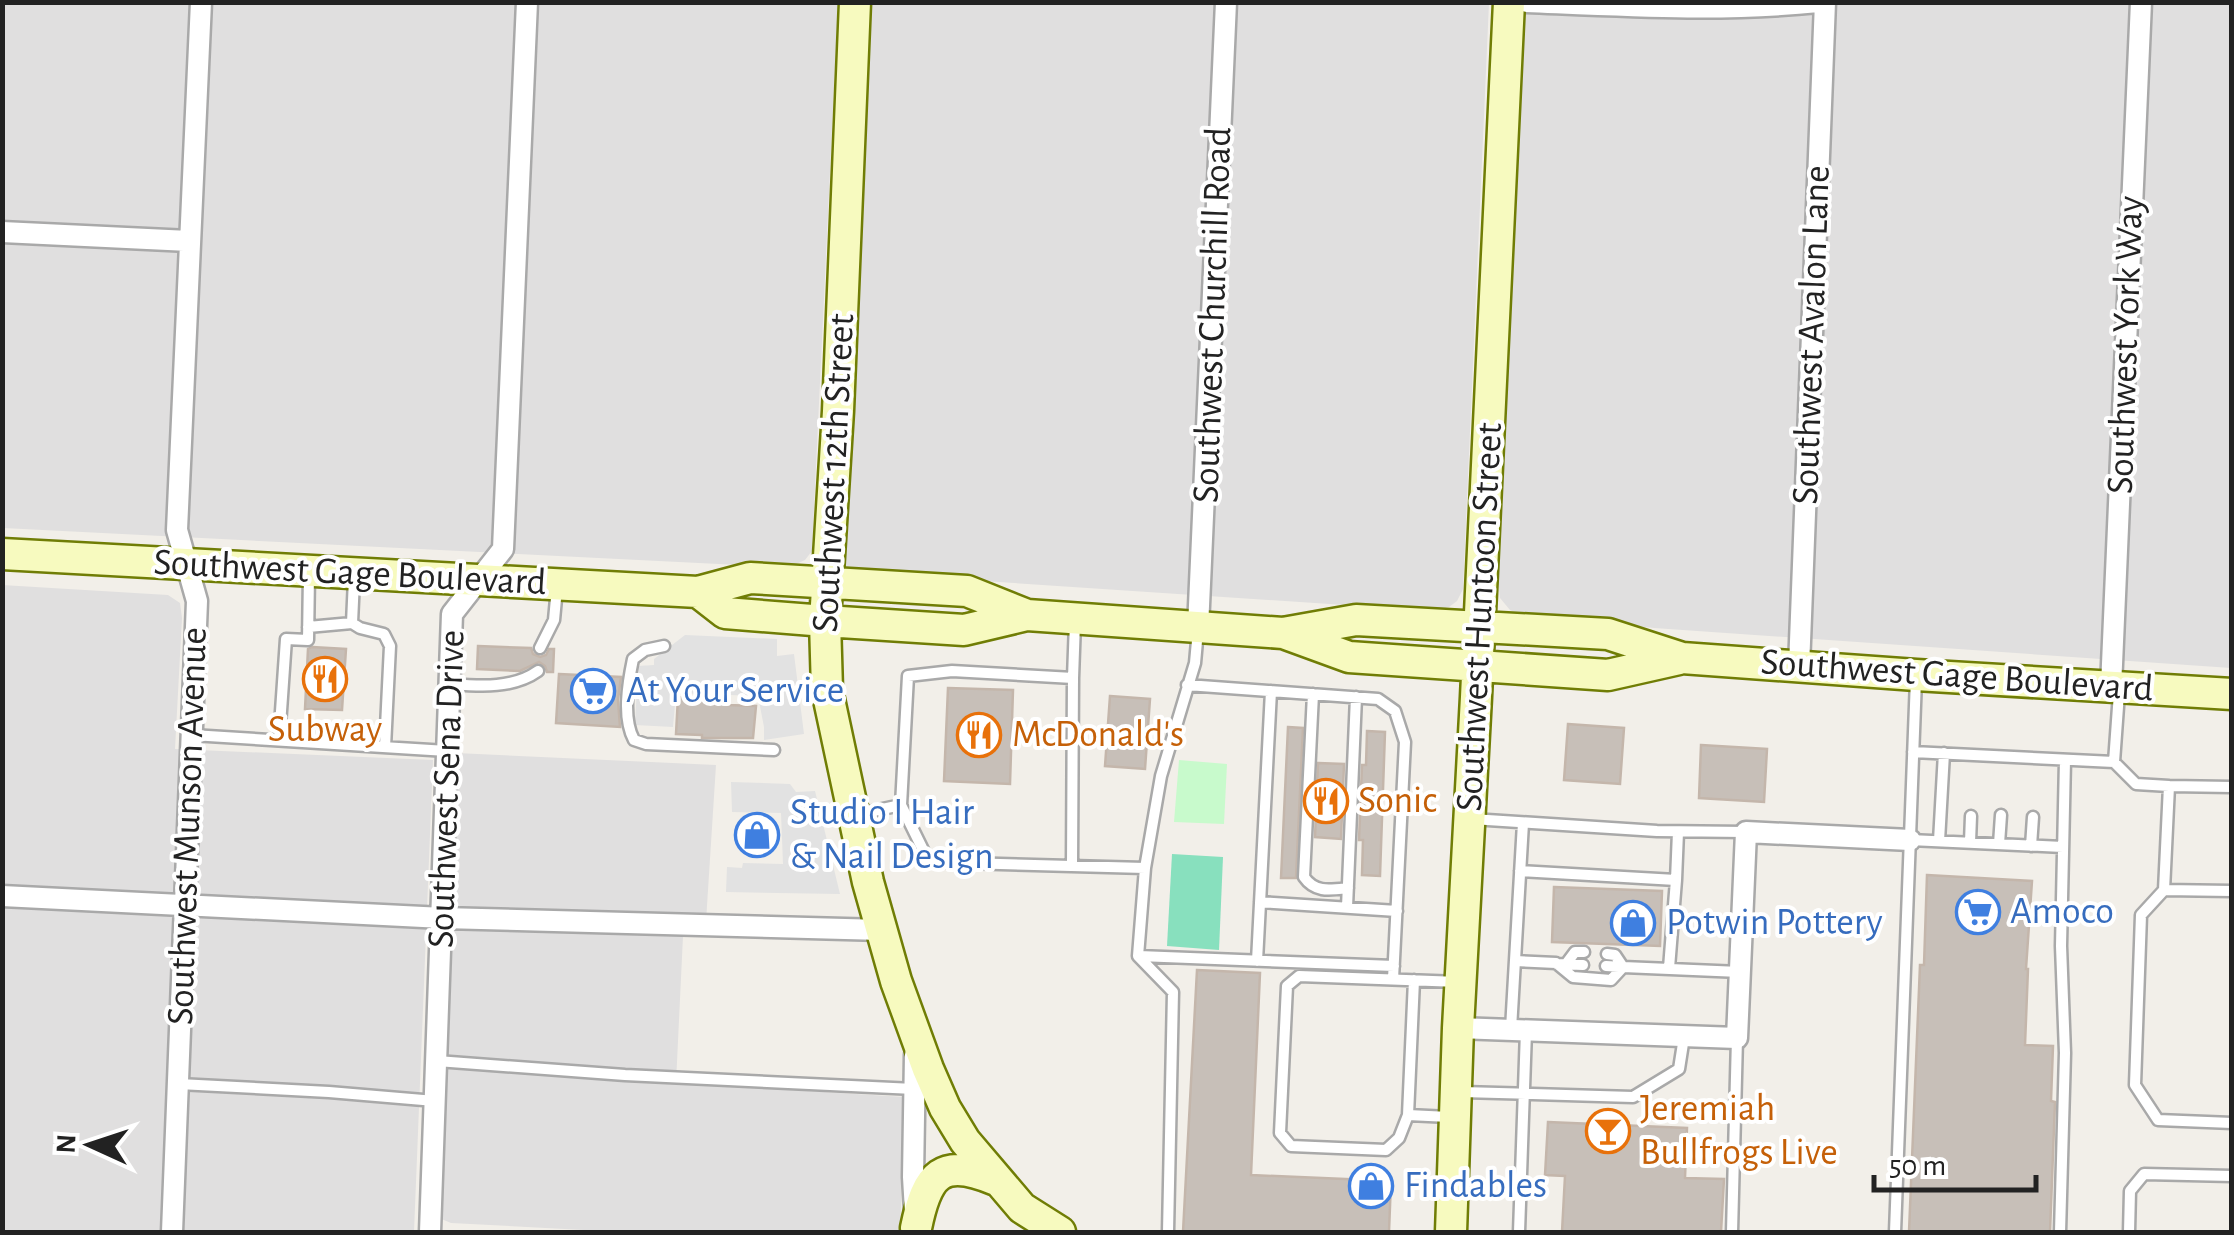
<svg xmlns="http://www.w3.org/2000/svg" width="2234" height="1235" font-family="'Alegreya Sans',sans-serif">
  <style>
    .residential { fill: #e0dfdf }
    .park { fill: #c8facc }
    .pitch { fill: #88e0be }
    .parking { fill: #e2e2e2 }
    .building { fill: #c7bfb8; stroke: #c4b6ab; stroke-width: 2.5 }
    .lines { fill: none; stroke-linecap: round; stroke-linejoin: round }
    .service-casing { stroke: #a9a9a9; stroke-width: 15 }
    .minor-casing { stroke: #a9a9a9; stroke-width: 25 }
    .secondary-casing { stroke: #707d05; stroke-width: 35 }
    .service { stroke: #fff; stroke-width: 10 }
    .minor { stroke: #fff; stroke-width: 20 }
    .secondary { stroke: #f7fabf; stroke-width: 30 }
    .labels { text-anchor: middle; dominant-baseline: central; stroke-width: 8; stroke-linejoin: round; paint-order: stroke }
    .street-label { font-size: 38px; fill: #222; stroke: #fff }
    .shop-label { font-size: 38px; fill: #366cbe; stroke: #fff; text-anchor: start }
    .food-label { font-size: 38px; fill: #c56008; stroke: #fff; text-anchor: start }
  </style>
  <rect width="100%" height="100%" fill="#f2efe9"/>
  <!-- residential -->
  <path class="residential" d="M2,3H838L812,551L805,560L794,565L777,567L3,528Z
    M863,3H1489L1463,589L1457,601L1449,607L1434,611L862,573L848,569L840,556Z
    M1525,3H2231V668L1654,628L1589,621L1526,618L1510,610L1500,598L1496,556Z
    M2,585L168,595L180,603L182,618L175,749L433,760L414,1232H3Z
    M456,753L716,765L705,937L683,936L676,1083L905,1097L900,1232H621L451,1223L439,1218Z"/>
  <!-- park -->
  <path class="park" d="M1179,760L1227,764L1224,824L1174,822Z"/>
  <!-- pitch -->
  <path class="pitch" d="M1172,854L1223,857L1219,950L1167,946Z"/>
  <!-- parking -->
  <path class="parking" d="M685,635L777,639V656L794,654L804,734L764,740V727L758,696L676,693L673,727L635,725L638,666L654,665V659Z
    M731,782L790,784L796,792L815,791L840,894L726,892L727,867L742,868L743,863L783,864L781,813L732,812Z"/>
  <!-- building -->
  <path class="building" d="M478,646L531,648L533,654L540,657L546,655L549,649H554L553,672H547L545,666L539,662L520,671L477,669Z
    M312,647L346,649L342,710L305,709L308,649Z
    M559,674L621,677L618,700L620,727L556,723Z
    M948,688L1013,690L1010,784L944,781Z
    M1110,696L1150,699L1145,769L1105,766Z
    M678,697L728,700V705L756,706L753,738H702V735L676,734Z
    M1568,724L1624,728L1620,784L1564,780Z
    M1288,727L1303,728L1296,878H1281Z
    M1367,731L1385,732L1380,876L1362,875L1363,840H1359L1362,765H1366Z
    M1701,745L1767,749L1764,802L1699,798Z
    M1318,763L1344,764L1341,839L1315,837Z
    M1927,875L2032,881L2026,969H2028L2025,1045L2053,1046L2051,1101L2055,1102L2050,1232H1909L1920,965H1924Z
    M1554,887L1662,891L1660,946L1552,942Z
    M1197,970L1260,973L1251,1175L1391,1181L1389,1232H1183Z
    M1548,1122L1687,1128L1685,1178L1724,1179L1721,1232H1562L1565,1176L1545,1175Z"/>
  <g class="lines">
    <defs>
      <path id="service" d="M354,579L352,623L360,628L384,634L390,646L385,747
        M308,627L352,623
        M664,646L645,650L633,659C628,683 622,718 634,740L646,744L774,750
        M540,648L554,620L557,588
        M1073,678L952,671L908,676L901,805L929,862L1145,868L1138,956L1173,992L1168,1232
        M450,684C479,686 513,689 538,671
        M1187,685L1378,699L1395,711L1405,742L1393,979
        M1313,694L1304,877C1315,893 1330,890 1348,888
        M192,735L447,751
        M279,740L286,639L308,640L309,575
        M1913,752L2114,762L2136,784L2169,786L2164,890
        M2114,762L2119,693
        M2169,786L2232,787
        M859,814L901,805
        M1472,819L1657,831L1746,832
        M1910,840L2063,847
        M1939,841L1944,753
        M1970,842L1971,816
        M1999,844L2001,815
        M2031,846L2033,817
        M1072,866L1073,678L1075,622
        M1145,868L1161,776L1195,663L1198,630
        M1520,871L1676,880L1678,832
        M2232,891L2164,890L2141,915L2135,1085L2158,1120L2232,1123
        M1260,902L1397,911
        M1347,907L1356,697
        M1607,954L1615,955L1623,967L1740,972
        M1139,956L1394,966
        M1257,961L1271,691
        M1515,961L1556,963L1573,977L1611,980L1623,967
        M1557,964L1583,965
        M1566,964L1575,952H1584
        M1606,966L1623,967
        M1669,968L1676,880
        M1511,1029L1523,823
        M437,1061L625,1075L914,1089
        M179,1084L329,1092L435,1101
        M1462,1092L1633,1097L1679,1069L1684,1037
        M1408,1115L1414,980
        M1449,1117L1408,1115L1399,1138L1386,1150L1291,1146L1280,1133L1287,986L1299,976L1459,982
        M1519,1232L1526,1031
        M1732,1232L1737,1038
        M1895,1232L1916,679
        M2060,1232L2065,1053L2061,946L2065,760
        M2129,1232L2130,1191L2144,1174L2232,1176"/>
      <path id="minor" d="M1527,2C1623,6 1722,12 1818,2
        M2,232L189,241
        M1198,628L1226,2
        M1799,667L1825,2
        M2111,687L2141,2
        M2,896L443,918L882,930
        M1458,1028L1737,1038L1746,832L1910,840
        M915,1055L913,1177L915,1211
        M172,1232L197,601L177,530L201,2
        M430,1232L452,614L503,549L527,2"/>
      <path id="secondary" d="M855,2L838,411L825,621L827,690L868,882L896,981L928,1069L945,1108L965,1141L1022,1208L1060,1232
        M2,554L698,592L750,578L967,591L1027,615
        M698,592L725,613L825,621L964,630L1027,615L1283,633L1356,620L1608,634L1682,658L1916,675L2232,694
        M1286,634L1349,657L1608,675L1679,659
        M916,1228C927,1174 941,1157 996,1180
        M1451,1232L1458,1028L1476,697L1509,2"/>
    </defs>
    <!-- service casing -->
    <use href="#service" class="service-casing"/>
    <!-- minor casing -->
    <use href="#minor" class="minor-casing"/>
    <!-- secondary casing -->
    <use href="#secondary" class="secondary-casing"/>
    <!-- service -->
    <use href="#service" class="service"/>
    <!-- minor -->
    <use href="#minor" class="minor"/>
    <!-- secondary -->
    <use href="#secondary" class="secondary"/>
  </g>
  <!-- icons -->
  <defs>
    <symbol id="restaurant-ring" viewBox="-11 -11 22 22"><circle r="9.5" fill="#fff" stroke="#e8710a" stroke-width="1.5"/><path d="M-5-6h1v4h1v-4h1v4h1v-4h1v5L-1.5 .5V6h-2V.5L-5-1ZM5-6V6H3V1.5H1.5Q1.5-4 5-6Z" fill="#e8710a"/></symbol>
    <symbol id="supermarket-ring" viewBox="-11 -11 22 22"><circle r="9.5" fill="#fff" stroke="#3f7fe0" stroke-width="1.5"/><path d="M-6-5.5h2.5l.6 2H6L4.5 2H-2.5L-4.4-4H-6ZM-1.5 3.2a1.3 1.3 0 1 0 .1 0ZM3 3.2a1.3 1.3 0 1 0 .1 0Z" fill="#3f7fe0"/></symbol>
    <symbol id="shop-ring" viewBox="-11 -11 22 22"><circle r="9.5" fill="#fff" stroke="#3f7fe0" stroke-width="1.5"/><path d="M-5-2.5h2.3a2.7 3.5 0 0 1 5.4 0H5L5.5 6h-11ZM-1.5-2.5h3a1.5 2.3 0 0 0-3 0Z" fill="#3f7fe0"/></symbol>
    <symbol id="bar-ring" viewBox="-11 -11 22 22"><circle r="9.5" fill="#fff" stroke="#e8710a" stroke-width="1.5"/><path d="M-6-5H6L.8 .8V4.5H3.5V6h-7V4.5H-.8V.8Z" fill="#e8710a"/></symbol>
  </defs>
  <g fill-rule="evenodd">
    <use href="#restaurant-ring" x="300" y="654" width="50" height="50"/>
    <use href="#supermarket-ring" x="568" y="666" width="50" height="50"/>
    <use href="#restaurant-ring" x="954" y="710" width="50" height="50"/>
    <use href="#restaurant-ring" x="1301" y="776" width="50" height="50"/>
    <use href="#shop-ring" x="732" y="810" width="50" height="50"/>
    <use href="#supermarket-ring" x="1953" y="887" width="50" height="50"/>
    <use href="#shop-ring" x="1608" y="898" width="50" height="50"/>
    <use href="#bar-ring" x="1583" y="1106" width="50" height="50"/>
    <use href="#shop-ring" x="1346" y="1161" width="50" height="50"/>
  </g>
  <g class="labels">
    <!-- street labels -->
    <g class="street-label">
      <text transform="translate(1213 315) rotate(-88)">Southwest Churchill Road</text>
      <text transform="translate(1812 335) rotate(-88)">Southwest Avalon Lane</text>
      <text transform="translate(2126 345) rotate(-88)">Southwest York Way</text>
      <text transform="translate(834 473) rotate(-87)">Southwest 12th Street</text>
      <text transform="translate(350 573) rotate(3)">Southwest Gage Boulevard</text>
      <text transform="translate(1480 617) rotate(-87)">Southwest Huntoon Street</text>
      <text transform="translate(1957 676) rotate(4)">Southwest Gage Boulevard</text>
      <text transform="translate(447 789) rotate(-88)">Southwest Sena Drive</text>
      <text transform="translate(188 826) rotate(-88)">Southwest Munson Avenue</text>
    </g>
    <!-- shop labels -->
    <g class="shop-label">
      <text x="626" y="691">At Your Service</text>
      <text x="790" y="813">Studio I Hair<tspan x="790" dy="44">&amp; Nail Design</tspan></text>
      <text x="2010" y="912">Amoco</text>
      <text x="1666" y="923">Potwin Pottery</text>
      <text x="1404" y="1186">Findables</text>
    </g>
    <!-- food labels -->
    <g class="food-label">
      <text x="325" y="730" text-anchor="middle">Subway</text>
      <text x="1012" y="735">McDonald's</text>
      <text x="1358" y="801">Sonic</text>
      <text x="1640" y="1109">Jeremiah<tspan x="1640" dy="44">Bullfrogs Live</tspan></text>
    </g>
  </g>
  <!-- border -->
  <rect width="2234" height="1235" fill="none" stroke="#222222" stroke-width="10"/>
  <!-- north arrow -->
  <g transform="translate(90 1145) rotate(273)" stroke="#ffffff" stroke-width="8" paint-order="stroke">
  <path d="M0-8L18 38L0 25L-18 38Z" fill="#222222"/>
  <text y="-15" font-size="28" font-weight="bold" text-anchor="middle" fill="#222222">N</text>
  </g>
  <!-- scale -->
  <path d="M1874 1175v15h162v-15" fill="none" stroke="#222222" stroke-width="5"/>
  <text x="1889" y="1175" font-size="30" fill="#222222" stroke="#ffffff" stroke-width="8" paint-order="stroke">50 m</text>
</svg>
